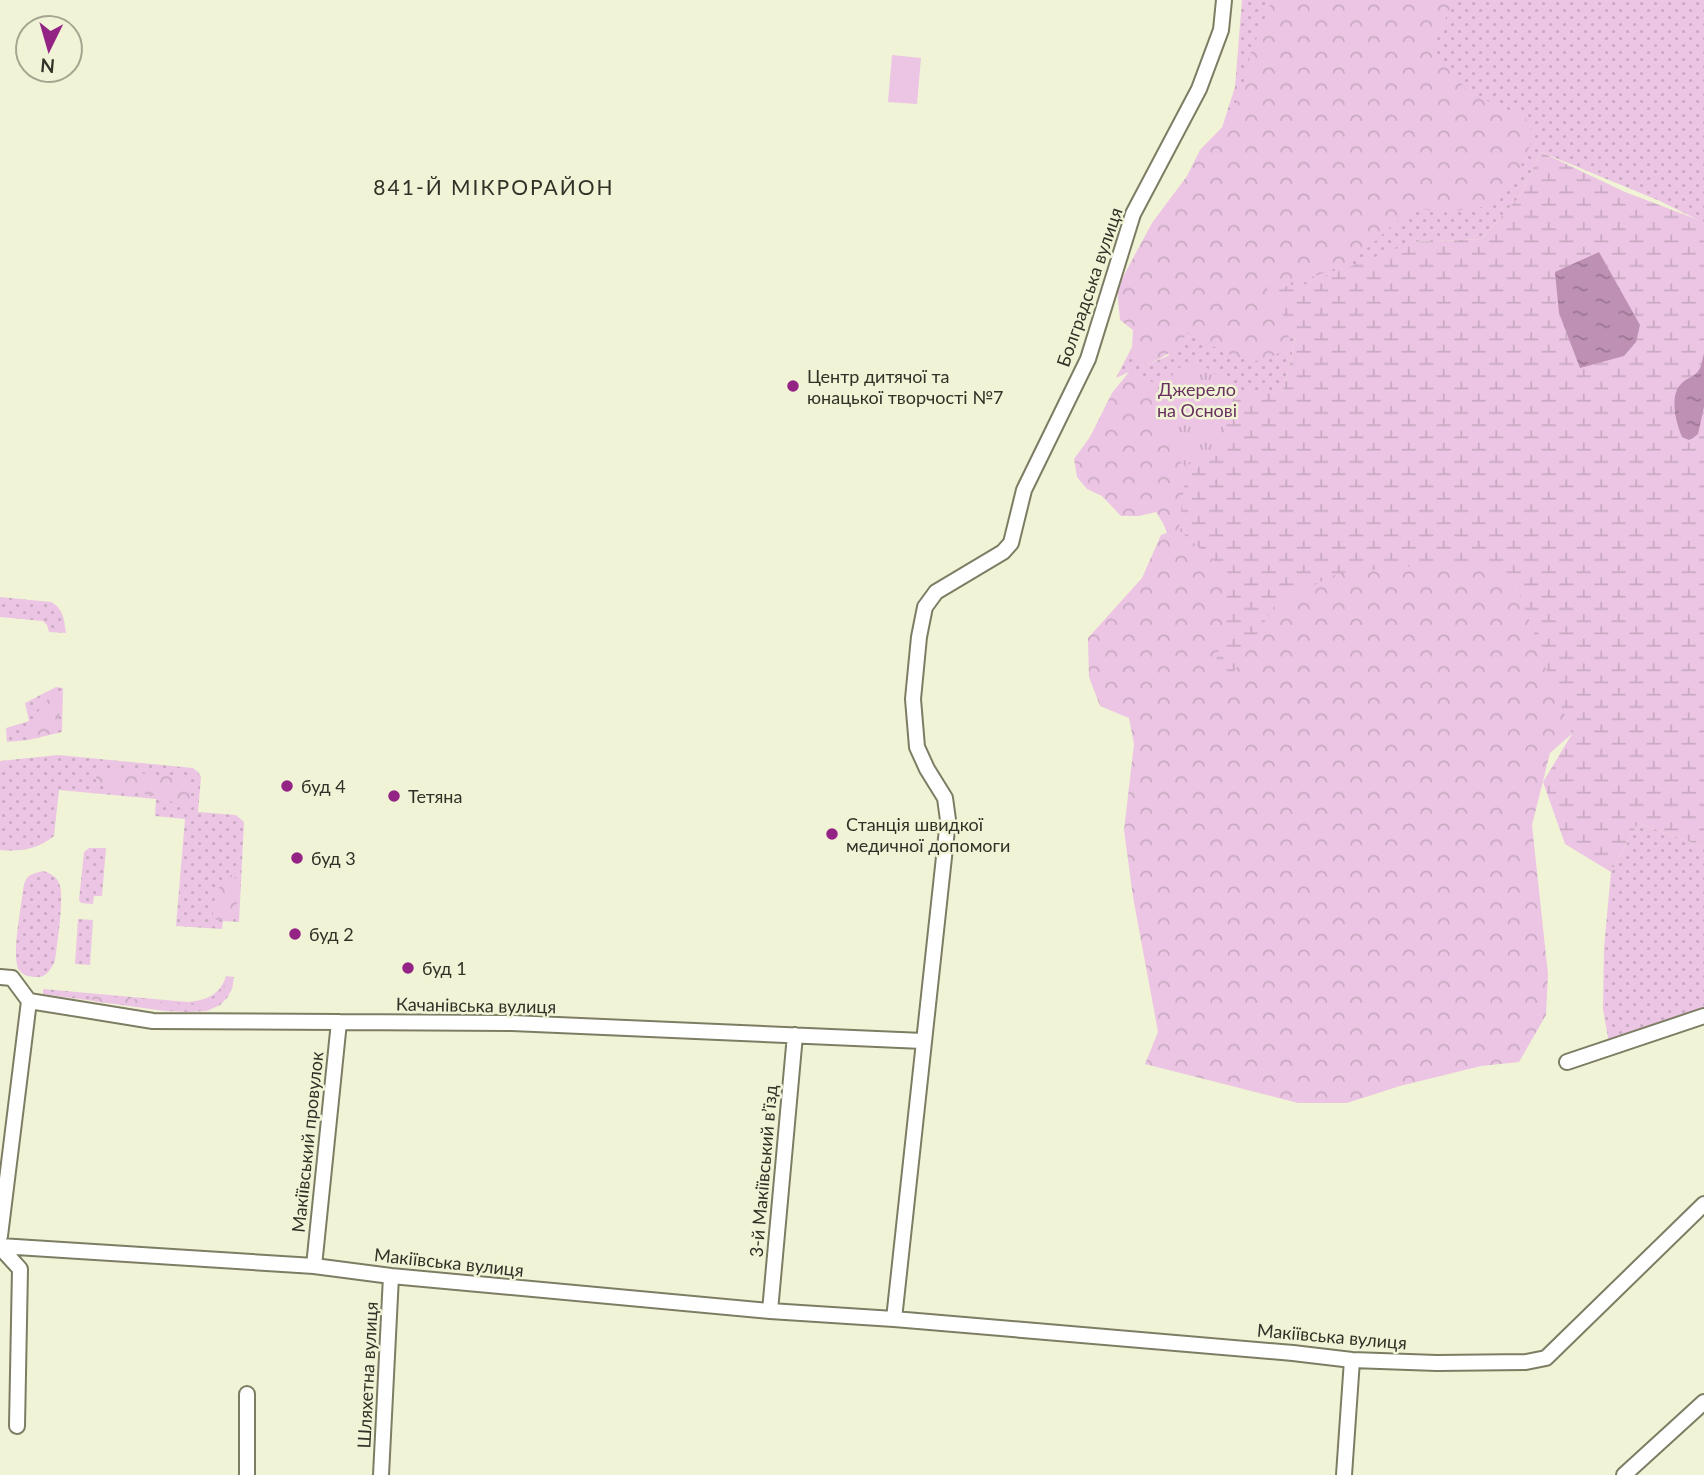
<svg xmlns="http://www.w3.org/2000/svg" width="1704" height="1475" font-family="Lato,sans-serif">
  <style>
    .grass { fill: url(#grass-dots) }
    .forest { fill: url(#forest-crowns) }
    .wetland { fill: url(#wetland-marsh) }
    .park { fill: url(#park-tufts) }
    .pitch { fill: #ebc5e3 }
    .water { fill: url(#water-ripples) }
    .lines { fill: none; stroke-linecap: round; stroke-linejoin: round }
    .minor-casing { stroke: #7c7d63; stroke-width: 18 }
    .minor { stroke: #fff; stroke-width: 14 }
    .poi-dot { fill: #932485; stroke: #f1f3d6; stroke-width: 2.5 }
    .labels { text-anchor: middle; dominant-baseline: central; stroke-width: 5; stroke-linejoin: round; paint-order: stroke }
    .street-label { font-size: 18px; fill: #313227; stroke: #f1f3d6 }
    .poi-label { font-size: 18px; fill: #313227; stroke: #f1f3d6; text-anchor: start }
    .park-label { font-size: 18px; fill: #693160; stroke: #f1f3d6 }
    .quarter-label { font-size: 21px; letter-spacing: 2px; fill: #313227; stroke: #f1f3d6 }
  </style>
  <defs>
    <pattern id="grass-dots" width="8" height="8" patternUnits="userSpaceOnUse" patternTransform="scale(1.75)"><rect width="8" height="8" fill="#ebc5e3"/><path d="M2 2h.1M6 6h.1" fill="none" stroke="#caaac3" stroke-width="1.8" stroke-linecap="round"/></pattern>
    <pattern id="forest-crowns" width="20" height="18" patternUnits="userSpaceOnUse" patternTransform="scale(1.75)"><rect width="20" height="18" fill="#ebc5e3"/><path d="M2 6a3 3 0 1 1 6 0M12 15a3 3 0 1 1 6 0" fill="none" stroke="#caaac3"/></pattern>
    <pattern id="wetland-marsh" width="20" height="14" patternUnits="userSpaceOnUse" patternTransform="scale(1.75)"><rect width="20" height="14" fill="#ebc5e3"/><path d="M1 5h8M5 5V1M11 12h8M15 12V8" fill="none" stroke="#caaac3"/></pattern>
    <pattern id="park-tufts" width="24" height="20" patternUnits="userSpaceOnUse" patternTransform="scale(1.75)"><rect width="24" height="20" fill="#ebc5e3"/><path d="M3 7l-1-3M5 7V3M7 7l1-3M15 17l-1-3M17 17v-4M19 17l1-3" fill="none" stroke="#caaac3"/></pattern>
    <pattern id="water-ripples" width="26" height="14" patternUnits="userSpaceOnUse" patternTransform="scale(1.75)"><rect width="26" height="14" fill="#bd90b4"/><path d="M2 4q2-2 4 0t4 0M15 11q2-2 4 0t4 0" fill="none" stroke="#9a7692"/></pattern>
  </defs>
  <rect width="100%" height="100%" fill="#f1f3d6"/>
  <!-- grass -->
  <path class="grass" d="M1242,0H1704V223L1660,201L1541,152L1519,197L1481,239L1413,242L1296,337L1283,391L1228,454L1129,372L1116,378L1132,347L1138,359L1149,364L1170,355L1151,350L1235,87Z
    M0,597L51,602C64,609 64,620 66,633L49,632L47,625L43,621L0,617Z
    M56,687L63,688L62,732L28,740L7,742L6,728L29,721L25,703Z
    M58,755L193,768L198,772L201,777L198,812L236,815L244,822L239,922L223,921L222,929L176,926L185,819L155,816L156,799L59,790L54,836C38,849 21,852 0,850V761Z
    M1638,823L1704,847V1010L1610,1048L1603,1010L1604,948L1611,872Z
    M89,848H106L102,896H94L93,904L81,903L79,900L84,852Z
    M44,871C51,874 58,877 60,886C64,899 57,945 55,961C51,969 46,978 36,977C29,977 21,975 18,968C12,954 21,908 23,891C25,876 29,874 44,871Z
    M78,919L93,920L90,965L75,964Z
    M226,976L234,977L232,989L227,998L220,1005L207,1011L189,1012L165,1011L43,994V989L188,1002C207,1000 220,995 226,976Z"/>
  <!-- forest -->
  <path class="forest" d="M1272,0H1453L1432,52L1471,94L1525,117L1534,136L1517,175L1482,207L1441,213L1413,207L1351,263L1307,279L1291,280L1288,348C1280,352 1270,359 1262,360C1241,365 1205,342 1189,331C1176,348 1169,355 1149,364L1138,360L1132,347L1133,330L1120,320L1117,288L1152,223L1187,176L1200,150L1233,116L1244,84L1251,52Z
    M1129,372L1157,384L1171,413L1488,548L1523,597L1575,731L1550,753L1532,825L1548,974L1546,1015L1519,1062L1481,1066L1400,1086L1347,1103H1298L1145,1064L1158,1032L1133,897L1124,830L1134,744L1129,718L1100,706L1089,677L1088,638L1142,578L1161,535L1167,533L1163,523L1156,512L1139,516H1121L1102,496L1087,489L1077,477L1074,459L1090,437L1112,393Z
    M54,693C72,698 55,723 50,734L34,736L24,734C34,720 40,705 54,693Z
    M97,769L188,778L191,793L189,806L176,805L165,797L111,789L99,785L96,779Z
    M227,875H233L241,887L236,908L230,918L217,920L213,917C213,900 217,888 227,875Z
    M228,980L233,986L221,1001L211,1007L200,1008L182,1010L97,1002L92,999L94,995L189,1005L207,1003L217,996Z"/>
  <!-- wetland -->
  <path class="wetland" d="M1541,152L1625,192L1704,222V847L1638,823L1611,872L1565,844L1543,782L1572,734L1555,688L1543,663L1534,633L1517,588L1487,562L1424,565L1339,573L1276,603L1229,680L1213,670L1226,626L1228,573L1179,530L1186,466L1200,458L1228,453L1222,419L1238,390L1283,391L1296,337L1267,288L1303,285L1413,242L1481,239L1519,197Z"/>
  <!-- park -->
  <path class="park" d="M1188,362L1200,363L1238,390L1223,419L1228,454L1200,458L1186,466L1176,459L1168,443L1159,411L1170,379L1176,370Z"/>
  <!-- pitch -->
  <path class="pitch" d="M892,55L921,58L917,104L888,102Z"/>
  <!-- water -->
  <path class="water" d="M1599,252L1640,325L1636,342L1624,356L1580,368L1559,313L1555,272Z
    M1704,354V407L1698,434L1693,438L1689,440L1682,437C1676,423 1669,396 1681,384C1686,378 1695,377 1699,370C1702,366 1702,359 1704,354Z"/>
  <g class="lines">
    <defs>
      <path id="minor" d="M0,977L12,978L29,1001
        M1567,1062L1704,1016
        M0,1236L29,1001L153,1021L512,1023L923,1041
        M0,1246L314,1266L391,1276L770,1311L894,1319L1293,1353L1352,1360L1437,1363L1526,1362L1546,1358L1704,1204
        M0,1247L20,1269L17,1426
        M314,1266L339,1022
        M770,1311L795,1035
        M894,1319L948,820L945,798L927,769L917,747L913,699L919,637L925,607L936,592L1003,552L1011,543L1024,490L1088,359L1133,214L1199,89L1221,30L1224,0
        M247,1394V1475
        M381,1475L391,1276
        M1344,1475L1352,1360
        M1624,1475L1704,1402"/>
    </defs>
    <!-- minor casing -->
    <use href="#minor" class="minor-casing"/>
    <!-- minor -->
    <use href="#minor" class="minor"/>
  </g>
  <!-- markers -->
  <g class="poi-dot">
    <circle cx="793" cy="386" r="7"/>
    <circle cx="287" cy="786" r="7"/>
    <circle cx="394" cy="796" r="7"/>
    <circle cx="832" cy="834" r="7"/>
    <circle cx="297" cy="858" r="7"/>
    <circle cx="295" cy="934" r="7"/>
    <circle cx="408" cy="968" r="7"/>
  </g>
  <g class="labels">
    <!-- street labels -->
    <g class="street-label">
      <text transform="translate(1089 287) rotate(-71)">Болградська вулиця</text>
      <text transform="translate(476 1005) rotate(1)">Качанівська вулиця</text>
      <text transform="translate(307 1142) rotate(-84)">Макіївський провулок</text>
      <text transform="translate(763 1171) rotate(-85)">3-й Макіївський в’їзд</text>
      <text transform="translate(449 1262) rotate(6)">Макіївська вулиця</text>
      <text transform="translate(1332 1336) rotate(5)">Макіївська вулиця</text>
      <text transform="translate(367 1375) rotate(-87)">Шляхетна вулиця</text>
    </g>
    <!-- poi labels -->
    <g class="poi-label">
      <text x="807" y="376">Центр дитячої та<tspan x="807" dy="21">юнацької творчості №7</tspan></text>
      <text x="301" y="786">буд 4</text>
      <text x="408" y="796">Тетяна</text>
      <text x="846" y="824">Станція швидкої<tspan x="846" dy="21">медичної допомоги</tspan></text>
      <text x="311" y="858">буд 3</text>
      <text x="309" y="934">буд 2</text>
      <text x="422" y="968">буд 1</text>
    </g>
    <!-- park labels -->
    <g class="park-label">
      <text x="1197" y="389">Джерело<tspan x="1197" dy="21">на Основі</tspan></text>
    </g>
    <!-- quarter labels -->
    <g class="quarter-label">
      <text x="494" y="186">841-Й МІКРОРАЙОН</text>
    </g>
  </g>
  <!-- north arrow -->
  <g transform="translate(49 49) rotate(185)"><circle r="33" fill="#f1f3d6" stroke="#a4a690" stroke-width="2"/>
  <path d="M0-5L12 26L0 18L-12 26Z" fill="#932485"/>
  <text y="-10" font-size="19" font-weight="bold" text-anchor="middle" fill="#313227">N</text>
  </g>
</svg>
